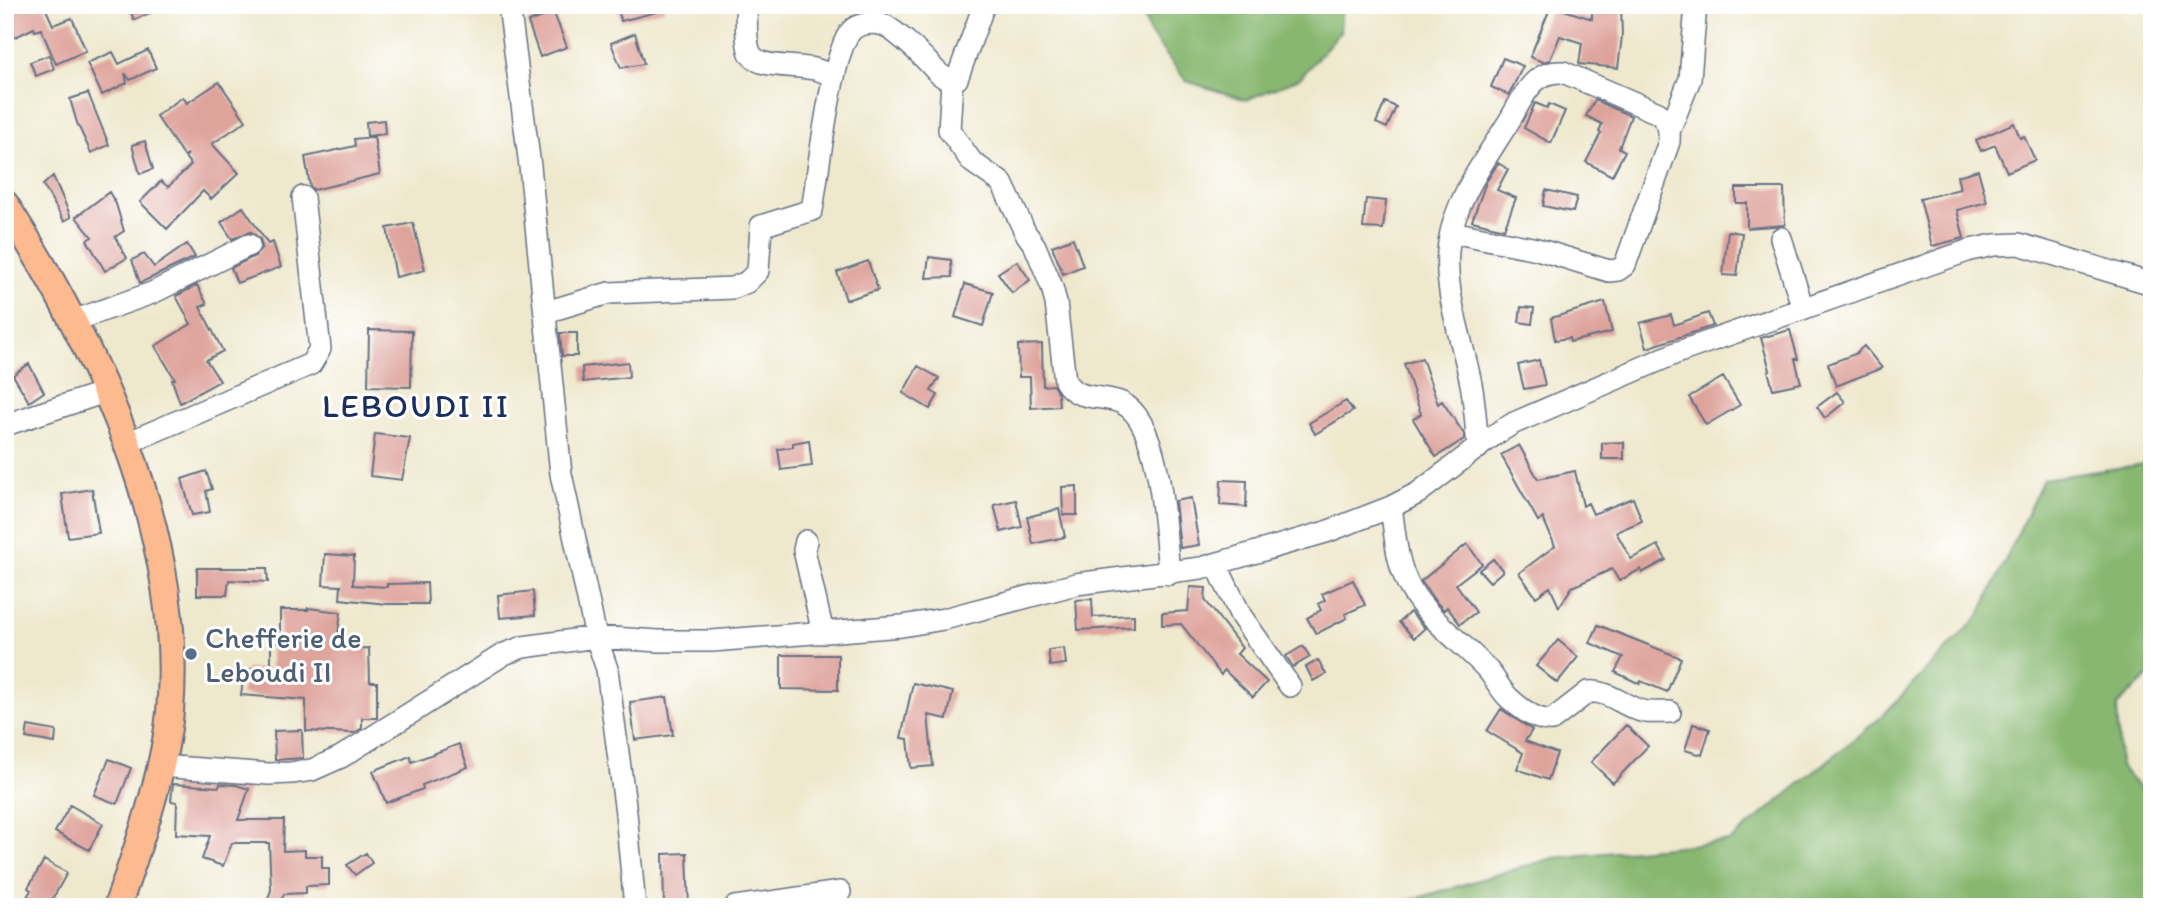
<svg xmlns="http://www.w3.org/2000/svg" width="2157" height="912" font-family="Itim,sans-serif">
  <style>
    .forest { fill: #87b770; stroke: #517367; stroke-width: 2 }
    .building { fill: #dea39b }
    .lines { fill: none; stroke-linecap: round; stroke-linejoin: round }
    .minor-casing { stroke: #657084; stroke-width: 24 }
    .major-casing { stroke: #657084; stroke-width: 30 }
    .minor { stroke: #fff; stroke-width: 21 }
    .major { stroke: #fcba8e; stroke-width: 26 }
    .service-dot { fill: #5c6f8a; stroke: #fff; stroke-width: 2.5 }
    .labels { text-anchor: middle; dominant-baseline: central; stroke-width: 6; stroke-linejoin: round; paint-order: stroke }
    .service-label { font-size: 30px; fill: #4e5e75; stroke: #fff; text-anchor: start }
    .quarter-label { font-size: 33px; letter-spacing: 2px; fill: #1b2f5e; stroke: #fff }
  </style>
  <rect width="100%" height="100%" fill="#fff"/>
  <filter id="ink" filterUnits="userSpaceOnUse"><feTurbulence type="fractalNoise" baseFrequency=".0143" numOctaves="2"/><feDisplacementMap in="SourceGraphic" scale="14" xChannelSelector="R" yChannelSelector="G"/><feConvolveMatrix kernelMatrix="1 2 1 2 8 2 1 2 1" color-interpolation-filters="sRGB"/></filter>
  <filter id="wash" filterUnits="userSpaceOnUse"><feTurbulence type="fractalNoise" baseFrequency=".00686" numOctaves="4" result="noise"/><feDisplacementMap in="SourceGraphic" scale="28" xChannelSelector="R" yChannelSelector="G"/><feGaussianBlur stdDeviation="1.57" result="paint"/><feColorMatrix in="noise" values="0 0 0 0 0 0 0 0 0 0 0 0 0 0 0 0 0 1.4 0 .05"/><feComposite in="paint" operator="in"/></filter>
  <g filter="url(#wash)">
    <rect width="100%" height="100%" fill="#eee8cc"/>
    <!-- forest -->
    <path class="forest" d="M1141,5H1342L1340,32L1300,78L1246,100L1186,81L1149,32Z
      M2152,463V673L2117,706L2120,766L2140,789H2152V907H1387L1553,858L1730,841L1881,717L1980,615L2043,479Z"/>
    <g id="blocks">
      <!-- building -->
      <path class="building" d="M5,5H44L53,25L72,18L86,51L56,64L41,29L35,31L34,28L5,42Z
        M128,5H168L134,20Z
        M617,5H664V10L621,21Z
        M1592,5H1621L1622,36L1618,68L1579,64L1582,43L1560,36L1550,60L1543,62L1530,57L1551,6L1592,19Z
        M554,13L567,47L540,57L528,22Z
        M635,33L644,64L621,68L611,43Z
        M148,50L156,68L130,80L125,73L127,83L102,95L87,63L113,52L119,64Z
        M49,55L54,69L36,76L30,62Z
        M1503,58L1523,66L1509,95L1491,87Z
        M219,82L246,121L212,144L239,173L211,199L203,191L167,229L140,202L161,181L168,187L191,165L185,157L188,154L184,156L156,116L183,97L187,103Z
        M88,93L109,145L91,153L77,123L70,99Z
        M1595,100L1631,116L1619,148L1625,151L1612,176L1586,162L1601,133L1599,132L1602,124L1586,116Z
        M1385,102L1396,107L1387,128L1376,123Z
        M1535,103L1547,108L1549,104L1565,111L1551,143L1524,128Z
        M384,120L385,134L367,136L366,122Z
        M2014,123L2020,138L2024,136L2035,160L2007,172L1995,145L1981,151L1976,140Z
        M374,137L380,174L314,190L310,186L305,157L355,146L354,139Z
        M145,141L153,169L140,174L132,145Z
        M1498,163L1508,169L1497,190L1516,198L1504,229L1472,221L1486,182Z
        M1978,170L1987,202L1957,210L1964,238L1932,246L1920,199L1960,189L1957,176Z
        M53,176L71,217L64,221L43,185Z
        M1736,188H1784L1785,225L1747,228V203H1736Z
        M1546,190L1577,197L1573,212L1543,206Z
        M109,192L116,204L124,231L115,237L127,258L105,271L87,240L92,237L76,217Z
        M1366,199L1386,201L1383,229L1363,228Z
        M243,207L268,244L273,242L281,267L237,283L231,268L255,256L262,247L260,239L251,232L232,239L221,222Z
        M413,223L425,270L396,277L387,228Z
        M1728,231L1742,233L1737,276L1723,275Z
        M1073,238L1083,266L1063,274L1052,246Z
        M187,244L195,257L140,283L132,260L144,254L154,267Z
        M929,257L951,260L952,277L926,278Z
        M868,261L878,290L846,300L837,272Z
        M1017,261L1030,280L1012,293L998,273Z
        M965,284L993,292L983,326L955,317Z
        M197,285L207,304L200,307L223,351L206,360L220,381L180,403L172,380L175,379L155,346L191,324L176,296Z
        M1605,302L1612,332L1570,342L1569,338L1555,340L1551,318Z
        M1521,307L1534,308L1532,324L1519,322Z
        M1708,313L1713,326L1647,348L1640,323L1671,315L1674,325Z
        M369,330L412,331L411,387L368,386Z
        M1790,330L1798,359H1795L1801,383L1773,389L1768,371L1770,370L1761,338Z
        M560,333H577V356H562Z
        M1042,344L1043,386L1053,385L1058,394L1059,406L1031,408L1030,377H1019L1018,345Z
        M1864,346L1882,368L1836,386L1828,364L1855,354Z
        M1422,358L1438,404L1442,401L1464,434V439L1436,457L1413,419L1421,414L1404,364Z
        M1539,360L1545,385L1524,389L1518,365Z
        M628,362L629,377L583,382L582,367Z
        M29,364L44,392L29,402L13,375Z
        M918,366L939,378L931,391L938,395L930,409L903,393Z
        M1723,377L1740,405L1706,425L1689,397Z
        M1837,392L1845,402L1825,418L1817,407Z
        M1346,401L1353,411L1315,434L1309,423Z
        M375,434L410,438L402,480L370,476Z
        M809,440L812,466L781,470L778,449L793,447V443Z
        M1624,442V459H1602V443Z
        M1519,445L1538,479L1575,471L1583,506L1588,503L1593,514L1633,498L1642,521L1616,532L1631,559L1658,545L1666,560L1642,573L1641,569L1619,581L1612,569L1572,587L1559,607L1550,587L1536,597L1519,573L1555,546L1543,518L1538,521L1501,455Z
        M206,471L212,489L206,491L210,512L192,515L182,479Z
        M1221,480L1247,481L1246,507L1220,505Z
        M1077,486V515H1063L1062,487Z
        M92,489L99,533L68,537L62,494Z
        M1191,498L1199,545L1180,548L1175,501Z
        M1016,500L1022,527L1001,532L994,505Z
        M1059,509L1065,537L1033,544L1027,517Z
        M1467,544L1482,564L1456,584L1476,612L1460,624L1447,607L1444,610L1435,601L1421,581Z
        M325,554L354,556L353,585L387,587V584L427,583L428,604H387L340,599L341,586L323,585Z
        M1493,559L1503,571L1490,582L1479,570Z
        M197,568H267L268,582L229,580L227,595H197Z
        M1353,580L1365,605L1345,614L1347,618L1316,634L1307,618L1321,610L1318,604L1325,600L1322,594Z
        M1190,587L1206,588L1205,600L1242,648L1237,654L1267,682L1253,697L1224,670L1221,675L1181,624L1162,625V613L1188,611Z
        M533,591L535,615L500,618L498,595Z
        M1092,599L1093,617L1134,615V627L1078,630L1076,600Z
        M308,608L341,612L336,649L369,648L370,682H377V718H362V728L354,733L306,731V700L241,695L243,680H246V669H271V643H280V610H308Z
        M1410,612L1425,628L1414,638L1399,622Z
        M1598,625L1681,658L1667,692L1641,681L1640,684L1615,672L1623,657L1590,643Z
        M1558,640L1578,657L1557,683L1536,666Z
        M1303,646L1310,657L1293,667L1286,656Z
        M1064,648L1066,664L1050,666L1048,650Z
        M781,655H838V690L781,689Z
        M1318,660L1326,674L1313,681L1306,667Z
        M913,683L953,692L947,719L928,715L933,766L911,768L908,739L901,738Z
        M667,697L673,735L635,740L630,702Z
        M1501,709L1532,730L1525,741L1557,753L1548,780L1517,769L1523,753L1487,731Z
        M1693,724L1710,729L1702,755L1685,750Z
        M1626,725L1648,746L1613,783L1591,762Z
        M28,726L56,731L55,743L26,738Z
        M302,730L303,758L275,760L274,731Z
        M459,744L468,767L422,785L423,789L386,803L373,771L410,756L412,762Z
        M109,759L131,768L117,804L94,795Z
        M173,784L219,787L220,784L236,785L249,789L238,820H284L283,851L305,850V856H322V868H329V885L306,886V893L284,894L279,907H265L271,890L269,843H232L223,866L202,859L210,836L176,834L177,802L171,801Z
        M70,805L103,824L89,850L55,832Z
        M366,853L372,863L355,875L347,865Z
        M687,853L689,907H664L663,854Z
        M44,860L67,873L48,907H21L31,890L28,888Z"/>
    </g>
  </g>
  <g filter="url(#ink)">
    <use href="#blocks" fill-opacity="0" stroke="#657084" stroke-width="2"/>
    <g class="lines">
      <defs>
        <path id="minor" d="M509,5L530,166L561,474L596,637L607,669L626,813L635,907
          M746,5C747,19 745,36 749,50C756,76 816,57 833,79
          M952,81L949,130L972,162L1002,183L1025,232L1035,246L1052,287L1056,303L1065,381C1077,402 1102,394 1122,403C1162,422 1165,534 1169,574
          M1670,129L1690,79L1696,5
          M1452,232L1537,249L1609,271L1618,270L1625,265L1669,142C1670,128 1668,122 1658,113L1563,72C1533,70 1524,96 1511,118C1488,156 1456,197 1449,242C1442,289 1462,337 1471,384C1475,405 1476,427 1478,448
          M1781,238L1803,309
          M546,312L609,293L733,288L747,282L758,271L761,226L812,210C818,176 831,53 851,31C858,23 876,21 886,26C898,34 913,47 923,57C932,66 939,77 952,81L957,79L984,5
          M73,321L152,293L249,245
          M5,425L105,392
          M125,444L311,364L320,349L303,197
          M1391,507C1395,533 1396,562 1409,586C1427,619 1462,642 1487,669C1495,678 1500,690 1510,699C1520,708 1537,722 1552,720L1588,692C1606,690 1620,703 1636,709C1646,714 1658,712 1670,712
          M806,541L804,550L823,633
          M1216,564L1241,616L1290,686
          M160,766L269,774L291,773L312,770L341,757L504,654L523,647L596,637L659,641H712L902,626L944,619L1076,584L1201,568L1326,532L1391,507L1418,493L1494,435L1514,423L1676,353L1970,250L1994,245L2019,244L2152,284
          M735,907L840,892"/>
        <path id="major" d="M5,204C98,349 185,536 170,712C164,774 138,848 117,907"/>
      </defs>
      <!-- minor casing -->
      <use href="#minor" class="minor-casing"/>
      <!-- major casing -->
      <use href="#major" class="major-casing"/>
      <!-- minor -->
      <use href="#minor" class="minor"/>
      <!-- major -->
      <use href="#major" class="major"/>
    </g>
  </g>
  <!-- markers -->
  <circle class="service-dot" cx="191" cy="654" r="7"/>
  <g class="labels">
    <!-- service labels -->
    <g class="service-label">
      <text x="205" y="637">Chefferie de<tspan x="205" dy="34">Leboudi II</tspan></text>
    </g>
    <!-- quarter labels -->
    <g class="quarter-label">
      <text x="416" y="405">LEBOUDI II</text>
    </g>
  </g>
  <!-- margin -->
  <rect width="2157" height="912" fill="none" stroke="#fff" stroke-width="28"/>
</svg>
